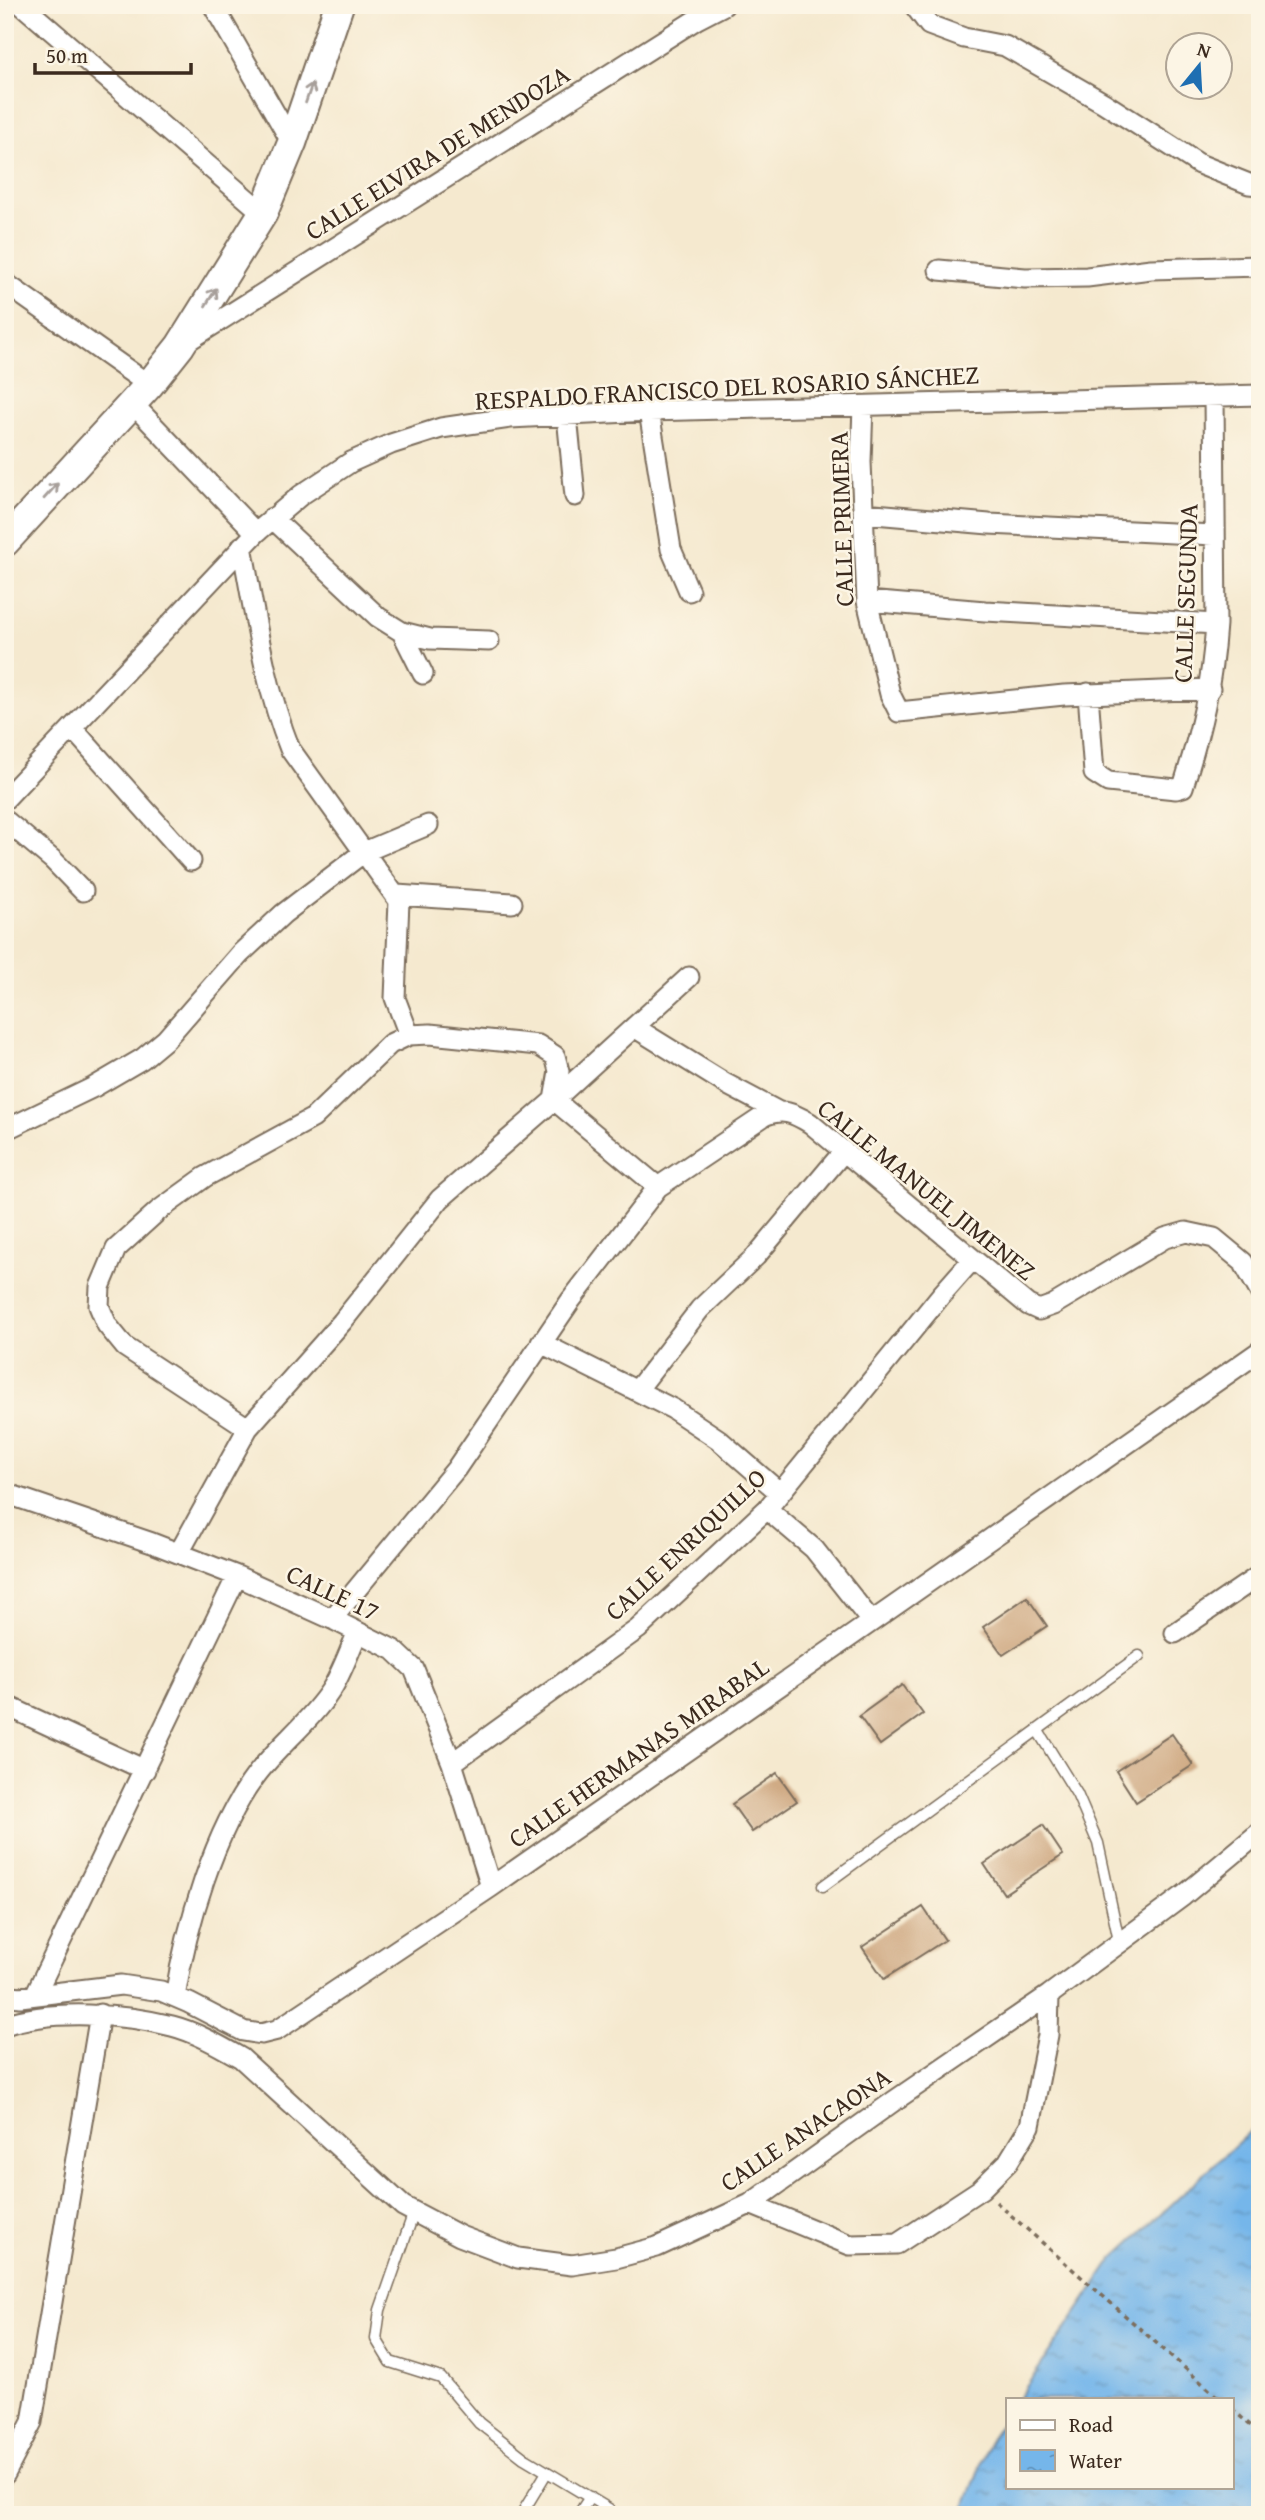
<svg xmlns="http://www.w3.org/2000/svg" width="1265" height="2520" font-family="'Gentium Book Plus',serif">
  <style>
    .water { fill: url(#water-ripples); stroke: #587084; stroke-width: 2 }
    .building { fill: #d0ab85 }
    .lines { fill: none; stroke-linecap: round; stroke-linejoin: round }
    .lane-casing { stroke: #7c6d5c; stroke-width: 13 }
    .street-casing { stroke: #7c6d5c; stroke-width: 23 }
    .secondary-casing { stroke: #7c6d5c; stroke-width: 32 }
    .path { stroke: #7c6d5c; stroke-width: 3.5; stroke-dasharray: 5 5; stroke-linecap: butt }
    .lane { stroke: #fff; stroke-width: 10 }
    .street { stroke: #fff; stroke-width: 19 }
    .secondary { stroke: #fff; stroke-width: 28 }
    .oneway { stroke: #a79f9a }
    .labels { text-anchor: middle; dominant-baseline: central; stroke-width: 5; stroke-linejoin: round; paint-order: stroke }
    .street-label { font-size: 26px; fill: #3b2a1e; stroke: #fcf5e5 }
  </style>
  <defs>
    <pattern id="water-ripples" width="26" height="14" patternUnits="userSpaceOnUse" patternTransform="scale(1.75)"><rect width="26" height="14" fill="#75b6ea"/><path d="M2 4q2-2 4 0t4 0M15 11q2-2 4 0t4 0" fill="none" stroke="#6194bd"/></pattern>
  </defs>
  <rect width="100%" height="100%" fill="#fcf5e5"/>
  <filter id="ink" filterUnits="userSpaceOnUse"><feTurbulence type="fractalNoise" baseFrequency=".0143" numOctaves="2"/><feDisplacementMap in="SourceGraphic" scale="14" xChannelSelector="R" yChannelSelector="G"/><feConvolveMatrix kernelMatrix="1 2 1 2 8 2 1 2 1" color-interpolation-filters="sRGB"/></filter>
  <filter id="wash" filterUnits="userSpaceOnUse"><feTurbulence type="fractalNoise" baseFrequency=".00686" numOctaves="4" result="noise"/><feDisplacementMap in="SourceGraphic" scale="28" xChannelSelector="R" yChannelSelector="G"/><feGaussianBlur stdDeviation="1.57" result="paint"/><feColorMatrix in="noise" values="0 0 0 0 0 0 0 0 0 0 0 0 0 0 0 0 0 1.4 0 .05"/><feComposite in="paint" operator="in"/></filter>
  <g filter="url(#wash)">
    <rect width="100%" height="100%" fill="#f5e9cf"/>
    <!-- water -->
    <path class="water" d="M1260,2122V2515H962L990,2440L1008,2414V2487H1232V2399H1018L1113,2259Z"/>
    <g id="blocks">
      <!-- building -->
      <path class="building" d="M1027,1597L1047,1626L1003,1655L983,1627Z
        M902,1685L923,1714L880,1745L859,1716Z
        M1172,1734L1193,1765L1136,1802L1116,1771Z
        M777,1773L797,1801L752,1832L732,1804Z
        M1043,1825L1063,1855L1004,1894L984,1864Z
        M923,1907L945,1940L884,1979L862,1947Z"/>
    </g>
  </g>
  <g filter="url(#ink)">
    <use href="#blocks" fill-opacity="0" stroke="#7c6d5c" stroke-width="2"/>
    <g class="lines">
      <defs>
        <path id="lane" d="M1038,1731L1077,1794L1098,1843L1119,1941
          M823,1886L1139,1656
          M414,2212L380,2310L376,2339L390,2362L441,2378L479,2423L524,2458L609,2509L613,2515
          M521,2515L547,2472
          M578,2515L590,2497"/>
        <path id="street" d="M22,5L263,213
          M213,5L292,143
          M914,5L929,25L964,38L1005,46L1104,103L1199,164L1249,184L1260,185
          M939,270L1025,278L1087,277L1151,269L1260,266
          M5,283L149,385
          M186,342L697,19L724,5
          M132,403L256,533
          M863,406L861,462L867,601L890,694L899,712L1064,695L1210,689
          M649,411L671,549L689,591
          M567,416L575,496
          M863,513L989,524L1214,535
          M272,518L378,617L402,632L430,639L489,641
          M242,546C255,615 264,684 290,749L399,901L395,998L409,1035
          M867,601L985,611L1216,624
          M402,632L423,674
          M1088,693L1094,773L1108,782L1176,789L1183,787C1201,730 1212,684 1216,624L1214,396
          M72,728L191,861
          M5,799L256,533L301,495L351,462L391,444L441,428L510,418L649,411L1260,395
          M5,820L53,860L83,891
          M397,895L512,903
          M634,1027L726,1084L777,1111
          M5,1130L94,1087L142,1059L166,1039L240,954L283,914L364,852L428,825
          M541,1343L673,1409L718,1439L780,1493
          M638,1389L700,1309L756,1256L844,1151
          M248,1428L125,1347L107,1325L99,1306L100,1287L116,1249L158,1211L205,1177L313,1118L390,1044L409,1035L430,1034L538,1045L555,1056L559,1071L554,1100L658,1187
          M5,1493L152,1543L237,1576L332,1619L394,1650L414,1669L452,1763L491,1887
          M767,1509L814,1549L871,1621
          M179,1553L248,1428L342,1322L440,1199L554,1100L689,977
          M332,1619L456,1469L571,1300L658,1187L764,1116C783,1108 793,1113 810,1123L1028,1305L1039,1310L1053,1305L1165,1238L1186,1232L1214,1238L1243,1262L1260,1292
          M1175,1633L1260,1575
          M5,1705L145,1770
          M452,1763L638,1629L767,1509L942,1294L972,1260
          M5,1995L20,1997L121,1985L161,1991L189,2003L243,2031L261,2034L277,2030L491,1887L1260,1351
          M35,1995L237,1576
          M175,1997C186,1928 214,1830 257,1774C280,1744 310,1722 331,1690C342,1673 349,1651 358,1632
          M5,2025C52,2009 125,2014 172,2026C196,2032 220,2046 241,2058L403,2206L460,2236L518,2258L572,2265L616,2258L657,2247L750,2204L894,2101L1049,1995L1183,1896L1260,1832
          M750,2204L850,2245L897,2244L981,2189L1008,2162L1030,2126L1048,2035L1049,1995
          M5,2474L32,2422L100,2014"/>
        <path id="secondary" d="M5,542L149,385L180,346L263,213L292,143L339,5"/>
      </defs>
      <!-- lane casing -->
      <use href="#lane" class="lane-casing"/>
      <!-- street casing -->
      <use href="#street" class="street-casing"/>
      <!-- secondary casing -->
      <use href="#secondary" class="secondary-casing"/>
      <!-- path -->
      <path class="path" d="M996,2202L1220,2399
        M1232,2409L1260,2434"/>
      <!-- lane -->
      <use href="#lane" class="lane"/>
      <!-- street -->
      <use href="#street" class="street"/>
      <!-- secondary -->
      <use href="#secondary" class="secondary"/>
    </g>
    <!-- one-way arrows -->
    <defs><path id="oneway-shaft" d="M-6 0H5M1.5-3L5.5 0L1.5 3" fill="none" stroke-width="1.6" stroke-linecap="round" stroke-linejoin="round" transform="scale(1.75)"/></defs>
    <g class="oneway">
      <use href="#oneway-shaft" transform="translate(309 93) rotate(-71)"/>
      <use href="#oneway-shaft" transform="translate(211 297) rotate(-58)"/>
      <use href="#oneway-shaft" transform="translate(51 491) rotate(-48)"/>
    </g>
  </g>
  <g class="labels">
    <!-- street labels -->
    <g class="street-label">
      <text transform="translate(437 152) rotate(-32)">CALLE ELVIRA DE MENDOZA</text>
      <text transform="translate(727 387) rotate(-3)">RESPALDO FRANCISCO DEL ROSARIO SÁNCHEZ</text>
      <text transform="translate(841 519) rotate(-92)">CALLE PRIMERA</text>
      <text transform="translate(1185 593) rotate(-88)">CALLE SEGUNDA</text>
      <text transform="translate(927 1189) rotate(39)">CALLE MANUEL JIMENEZ</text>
      <text transform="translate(685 1544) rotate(-43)">CALLE ENRIQUILLO</text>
      <text transform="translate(333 1592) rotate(25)">CALLE 17</text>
      <text transform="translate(638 1752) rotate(-35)">CALLE HERMANAS MIRABAL</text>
      <text transform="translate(805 2129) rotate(-34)">CALLE ANACAONA</text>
    </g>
  </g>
  <!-- margin -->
  <rect width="1265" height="2520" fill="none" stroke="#fcf5e5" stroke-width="28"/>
  <!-- legend -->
  <rect x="1006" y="2398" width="228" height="91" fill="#fcf5e5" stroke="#afa495" stroke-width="2"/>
  <rect x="1020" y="2420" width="35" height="10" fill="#ffffff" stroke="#afa495" stroke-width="2"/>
  <text x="1069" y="2432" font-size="21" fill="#3b2a1e">Road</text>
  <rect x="1020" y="2450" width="35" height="21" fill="url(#water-ripples)" stroke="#afa495" stroke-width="2"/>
  <text x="1069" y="2468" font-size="21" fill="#3b2a1e">Water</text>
  <!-- north arrow -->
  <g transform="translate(1199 66) rotate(18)"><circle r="33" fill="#fcf5e5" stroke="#afa495" stroke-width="2"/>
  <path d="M0-5L12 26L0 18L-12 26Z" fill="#1f6fb2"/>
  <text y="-10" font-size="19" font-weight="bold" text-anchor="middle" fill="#3b2a1e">N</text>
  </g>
  <!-- scale -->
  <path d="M35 63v10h156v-10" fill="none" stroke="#3b2a1e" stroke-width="3.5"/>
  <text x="46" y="63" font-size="21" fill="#3b2a1e" stroke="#fcf5e5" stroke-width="5" paint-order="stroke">50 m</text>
</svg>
